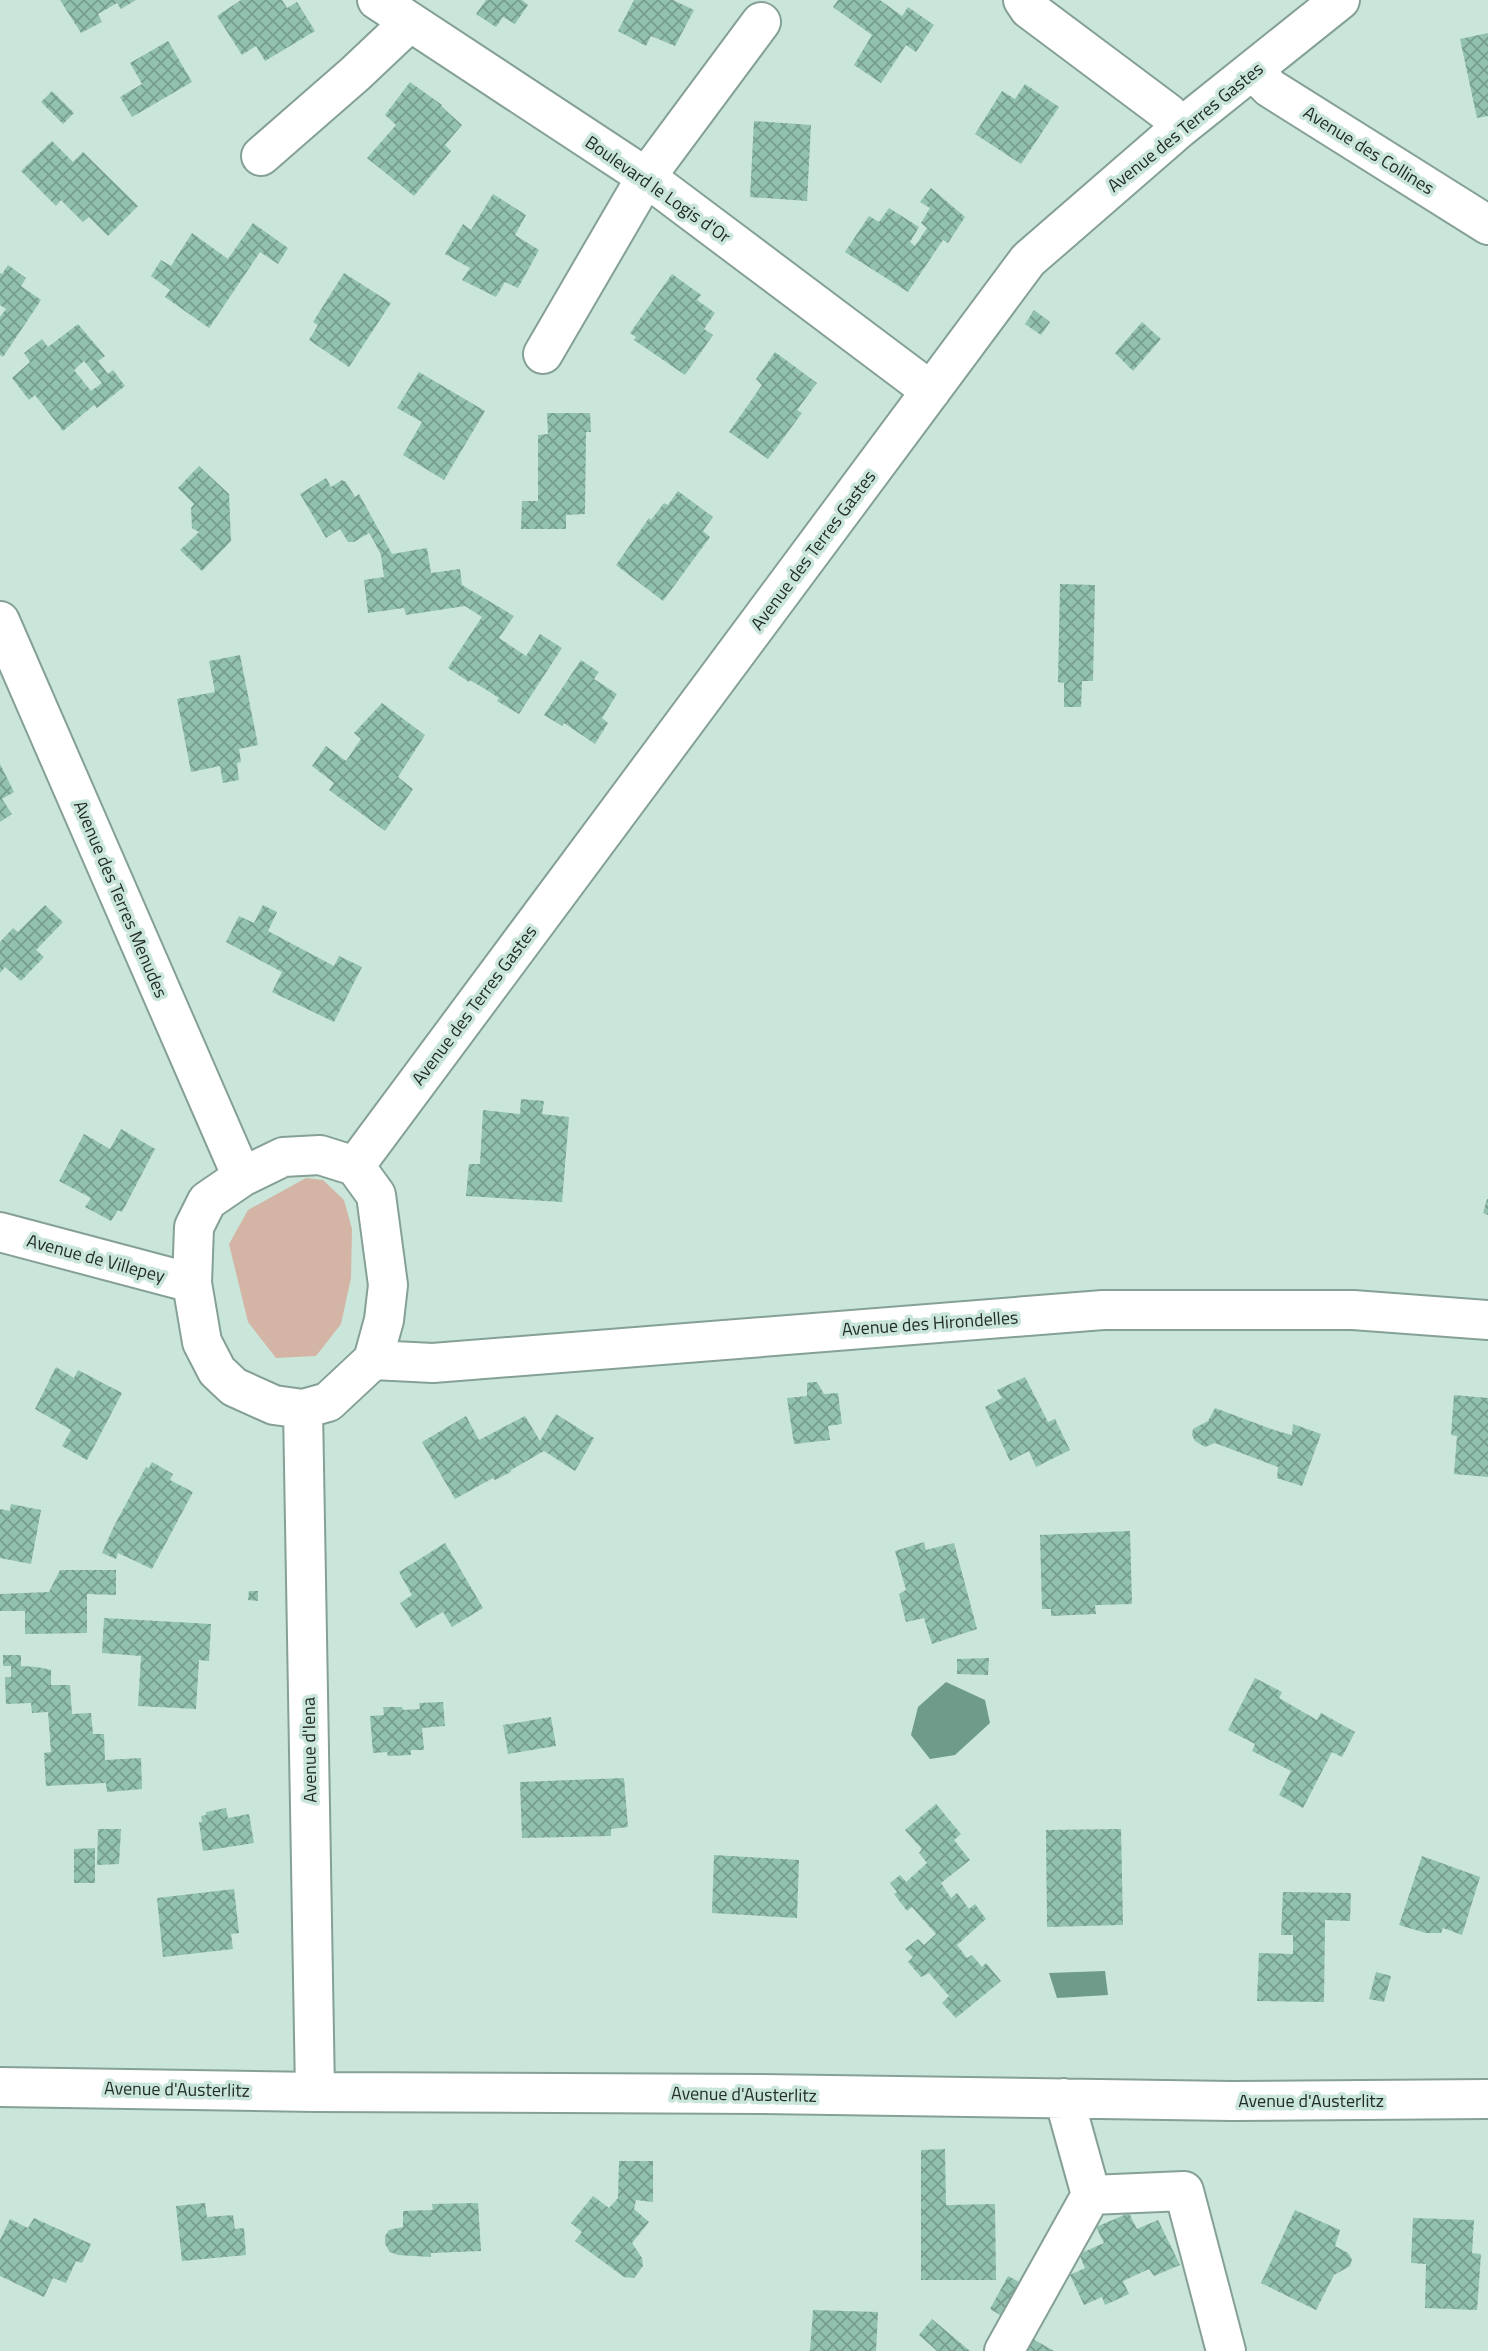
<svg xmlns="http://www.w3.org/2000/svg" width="1488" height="2351" font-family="'Titillium Web',sans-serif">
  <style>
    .green { fill: #d4b4a4 }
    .water { fill: #6e9b8a }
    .building { fill: url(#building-cross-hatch); fill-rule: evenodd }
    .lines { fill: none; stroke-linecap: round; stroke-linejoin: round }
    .minor-casing { stroke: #85a095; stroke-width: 42 }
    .minor { stroke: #fff; stroke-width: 38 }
    .labels { text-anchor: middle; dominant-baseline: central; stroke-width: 7; stroke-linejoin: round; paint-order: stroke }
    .street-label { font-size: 18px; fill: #232d29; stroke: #cae6db }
  </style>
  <defs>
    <pattern id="building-cross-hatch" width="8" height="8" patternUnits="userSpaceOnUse" patternTransform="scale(1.75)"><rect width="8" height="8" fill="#92c1af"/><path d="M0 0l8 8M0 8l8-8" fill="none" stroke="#779d8e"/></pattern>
  </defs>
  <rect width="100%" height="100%" fill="#cae6db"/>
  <!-- green -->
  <path class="green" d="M306,1178L323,1180L344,1200L352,1229L351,1278L341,1324L316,1356L276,1358L248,1322L229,1244L248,1210Z"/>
  <!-- water -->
  <path class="water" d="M946,1682L985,1700L990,1723L955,1755L930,1759L911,1735L918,1707Z
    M1105,1971L1108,1995L1057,1998L1049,1973Z"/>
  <!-- building -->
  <path class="building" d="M60,0H136L121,9L117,3L98,14L102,22L81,33Z
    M241,0H282L287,8L297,2L315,31L265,61L256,46L242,55L217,16Z
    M486,0H522L528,5L515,24L503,17L496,27L476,14Z
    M634,0H673L694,10L675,46L651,36L646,46L618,31Z
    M838,0H880L902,16L908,7L934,25L916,52L906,45L881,83L854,65L872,35L833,7Z
    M1488,33V116L1477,118L1460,39Z
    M168,41L192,82L132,117L120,97L142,84L130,63Z
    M410,82L442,105L441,106L462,125L445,145L451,151L414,196L367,158L396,125L385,115Z
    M1025,84L1059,107L1021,164L975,134L1002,91L1015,99Z
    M52,91L74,113L63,124L41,102Z
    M754,121L811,125L807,201L750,197Z
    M52,141L73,162L83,152L138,206L108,236L89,217L83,222L61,200L56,206L21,171Z
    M931,188L965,217L948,243L943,240L908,292L845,252L869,216L879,222L889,208L919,227L910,242L915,246L927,228L921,223L930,208L920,202Z
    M493,194L526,215L515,235L539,250L518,288L505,282L496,297L462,280L470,268L445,254L463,224L471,230Z
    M253,223L288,248L278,264L260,252L209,328L165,297L170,290L151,276L161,260L171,266L192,233L228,259Z
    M8,265L26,278L21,286L41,300L3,357L0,355V317L6,309L0,305V273L2,274Z
    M344,273L391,303L349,367L309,340L318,325L313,322Z
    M672,274L701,295L697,300L715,313L704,329L713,335L685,375L634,340L636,337L630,333Z
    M1034,310L1050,322L1041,335L1025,324Z
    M1142,322L1161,339L1133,371L1115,353Z
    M78,324L105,356L98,361L108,374L113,370L125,386L97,408L94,405L63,431L35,395L29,400L12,378L30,362L24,353L42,339L48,347ZM84,361L102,383L91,391L74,370Z
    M775,352L817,383L797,410L802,413L768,459L729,432L762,385L756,379Z
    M419,372L485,411L444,480L403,455L422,422L397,408Z
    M547,413H590L591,432H586L585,514L566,515V529H521L522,501H538V435L548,434Z
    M199,466L229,494L231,541L202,571L180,550L199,532L192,528L191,508L194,504L178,488Z
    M326,478L331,487L342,480L346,482L355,497L359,494L392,554L427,548L431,573L460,569L462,585L514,616L499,638L526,656L540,634L562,648L519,714L497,701L499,698L485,689L470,680L469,682L448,668L482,617L465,606L406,615L404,608L368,613L364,580L384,577L381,555L375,543L369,533L354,542H348L340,529L326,538L300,494Z
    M678,491L713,517L703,531L710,537L663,601L616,565L649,518L651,520L664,503L668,505Z
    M1060,584L1095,585L1093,681H1082L1081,707H1064V683L1058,682Z
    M240,655L258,745L239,749L241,762L237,763L239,780L223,783L220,766L191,772L177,699L215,692L209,661Z
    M581,660L599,672L594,679L617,694L602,718L608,723L595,744L564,723L562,726L544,715Z
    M382,703L425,735L398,777L413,789L385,831L329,790L334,783L312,766L326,746L346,761L361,739L354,733Z
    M0,764L14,792L2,799L12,814L0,822Z
    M45,905L63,922L36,950L44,957L21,981L5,967L0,973V942L13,928L18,932Z
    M263,905L277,912L268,931L334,966L339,956L362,967L334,1022L272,992L282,972L226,942L239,916L254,923Z
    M521,1099L544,1101L542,1114L569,1117L562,1202L466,1196L469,1164H480L483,1110L520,1114Z
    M121,1129L155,1149L122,1212L118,1210L111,1221L85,1207L91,1198L59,1181L84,1134L110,1149Z
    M1487,1199H1488V1215L1483,1213Z
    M56,1367L74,1378L78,1370L122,1393L87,1460L62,1446L71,1430L35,1409Z
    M1025,1377L1048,1422L1055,1419L1070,1450L1036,1467L1029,1451L1010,1461L985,1407L1002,1398L997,1390Z
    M812,1382H817L824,1394L838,1393L842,1424L828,1426L830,1440L794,1444L787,1398L807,1396V1383Z
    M1454,1395L1488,1398V1477L1454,1474L1457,1436L1451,1435Z
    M1215,1408L1277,1431L1292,1435L1293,1424L1321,1434L1302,1486L1277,1478L1278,1467L1215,1443L1205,1447L1195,1441L1192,1435L1193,1429L1208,1421Z
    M556,1414L594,1438L575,1471L544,1451L511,1470V1472L495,1480L493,1478L455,1499L422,1442L466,1416L479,1440L525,1416L540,1441Z
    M152,1462L173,1474L170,1480L193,1492L152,1569L118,1553L116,1559L102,1553L114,1526L146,1467L149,1468Z
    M11,1504L41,1510L31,1564L0,1558V1509L10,1511Z
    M1130,1531L1132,1604L1095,1605L1096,1614L1051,1616V1609H1042L1040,1535Z
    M924,1542L926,1550L954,1543L977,1629L932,1644L924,1618L906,1622L899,1594L906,1590L895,1551Z
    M445,1543L483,1608L452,1627L443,1612L416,1628L400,1603L412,1595L399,1572Z
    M60,1570H116V1595L87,1594V1633L25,1634V1611H0V1594L49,1592Z
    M249,1591H258V1601L248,1600Z
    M104,1618L211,1624L209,1661L199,1660L196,1709L138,1706L141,1656L102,1653Z
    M3,1655H21V1666L37,1667L51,1670V1685H70L72,1714L91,1713L93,1734H104L105,1760L141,1758L142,1789L107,1792L106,1783L46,1786L44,1753L51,1752L48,1712L32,1713L31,1703L6,1704L5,1677H11V1666H3Z
    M989,1658L988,1675L957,1674V1659Z
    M1255,1678L1282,1692L1279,1698L1317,1720L1321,1713L1355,1732L1342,1757L1332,1752L1303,1808L1279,1795L1291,1771L1252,1751L1255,1744L1228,1730Z
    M443,1702L445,1726L422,1728L424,1750H411V1755L388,1756L387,1752L373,1753L370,1716L384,1715L383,1707H402L403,1710L420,1709L419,1703Z
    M551,1717L556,1746L508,1754L503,1725Z
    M624,1778L628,1827L611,1829V1836L522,1838L520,1782Z
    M936,1804L961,1834L954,1840L970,1860L941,1883L951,1898L957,1893L969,1909L975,1904L986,1919L957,1945L967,1958L972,1955L982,1967L986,1963L1001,1981L956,2018L942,2003L949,1996L929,1973L921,1977L908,1962L913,1957L905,1949L918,1939L924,1945L936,1934L912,1907L907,1911L894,1894L897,1892L890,1883L900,1875L906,1882L927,1863L919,1853L922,1849L905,1830Z
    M226,1808L228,1818L249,1814L254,1843L203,1851L199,1822H202L201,1816L206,1815V1812Z
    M98,1829H121L119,1864L97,1865Z
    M1121,1829L1123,1925L1047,1927L1046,1830Z
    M95,1848V1883H74V1849Z
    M714,1855L799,1860L797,1918L712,1913Z
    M1422,1856L1480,1877L1462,1935L1443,1928L1441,1933H1426L1399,1925Z
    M234,1889L239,1933L231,1934L233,1949L163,1957L157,1898Z
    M1283,1892L1351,1893L1350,1921L1325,1920L1324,2002L1257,2001L1259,1953L1293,1954V1935H1281Z
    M1376,1972L1391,1976L1384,2002L1369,1999Z
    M945,2149L946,2205L995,2204L996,2280H921V2150Z
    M619,2161H653V2202L636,2200L634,2209L649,2222L632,2243L642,2258L643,2266L634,2278L624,2277L575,2241L582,2232L571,2223L593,2196L609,2208L618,2198Z
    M205,2203L207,2217L233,2215L235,2229L244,2228L246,2255L182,2261L176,2206Z
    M478,2203L481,2251L431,2253V2257L398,2255L390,2252L385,2244V2236L389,2230L403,2227V2211L433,2210L432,2204Z
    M1295,2210L1340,2230L1335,2246L1348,2253L1352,2259L1350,2266L1334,2275L1316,2310L1261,2283Z
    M1129,2213L1137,2229L1158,2220L1180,2265L1154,2276L1149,2269L1123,2281L1129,2294L1105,2305L1102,2297L1084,2305L1070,2275L1085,2268L1079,2254L1104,2243L1096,2227Z
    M34,2218L91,2244L82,2263L76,2261L66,2283L53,2278L44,2297L0,2276V2240L10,2219L28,2228Z
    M1413,2218L1474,2220L1472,2253L1481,2254L1477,2310L1425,2308L1426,2264L1411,2263Z
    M1008,2276L1025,2285L1007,2319L990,2309Z
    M813,2310L878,2312L876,2351H810Z
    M932,2319L970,2351H937L919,2335Z
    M1033,2339L1054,2351H1026Z"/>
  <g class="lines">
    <defs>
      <path id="minor" d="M377,0L646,177L931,391
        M1023,0L1029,9L1168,113L1180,128
        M1253,71L1270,88L1488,225
        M261,156L355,74L409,23
        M543,354L646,177L761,22
        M0,621L242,1177
        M320,1155L355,1166L376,1195L388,1285L384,1320L373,1360L328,1402L303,1409L274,1405L234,1387L217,1371L202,1342L192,1283L194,1227L207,1201L242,1177L283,1157Z
        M355,1166L1028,260L1180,128L1340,0
        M0,1232L192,1283
        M373,1360L433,1363L1103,1310H1353L1488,1320
        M303,1409L315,2092
        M0,2087L315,2092L762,2094L1232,2101L1488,2099
        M1091,2195L1184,2191L1226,2351
        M1004,2351L1091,2195L1064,2098"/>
    </defs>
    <!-- minor casing -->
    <use href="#minor" class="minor-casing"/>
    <!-- minor -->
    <use href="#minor" class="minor"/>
  </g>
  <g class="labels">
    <!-- street labels -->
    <g class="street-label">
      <text transform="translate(1185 127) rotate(-39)">Avenue des Terres Gastes</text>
      <text transform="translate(1369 150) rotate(32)">Avenue des Collines</text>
      <text transform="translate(658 189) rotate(35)">Boulevard le Logis d'Or</text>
      <text transform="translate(813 550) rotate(-53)">Avenue des Terres Gastes</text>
      <text transform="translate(121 899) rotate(67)">Avenue des Terres Menudes</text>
      <text transform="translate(474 1005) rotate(-53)">Avenue des Terres Gastes</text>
      <text transform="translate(96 1258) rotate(15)">Avenue de Villepey</text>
      <text transform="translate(930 1323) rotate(-4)">Avenue des Hirondelles</text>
      <text transform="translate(309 1750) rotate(-91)">Avenue d'Iena</text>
      <text transform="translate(177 2089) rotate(1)">Avenue d'Austerlitz</text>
      <text transform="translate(744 2094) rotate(1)">Avenue d'Austerlitz</text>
      <text x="1311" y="2100">Avenue d'Austerlitz</text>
    </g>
  </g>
</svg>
